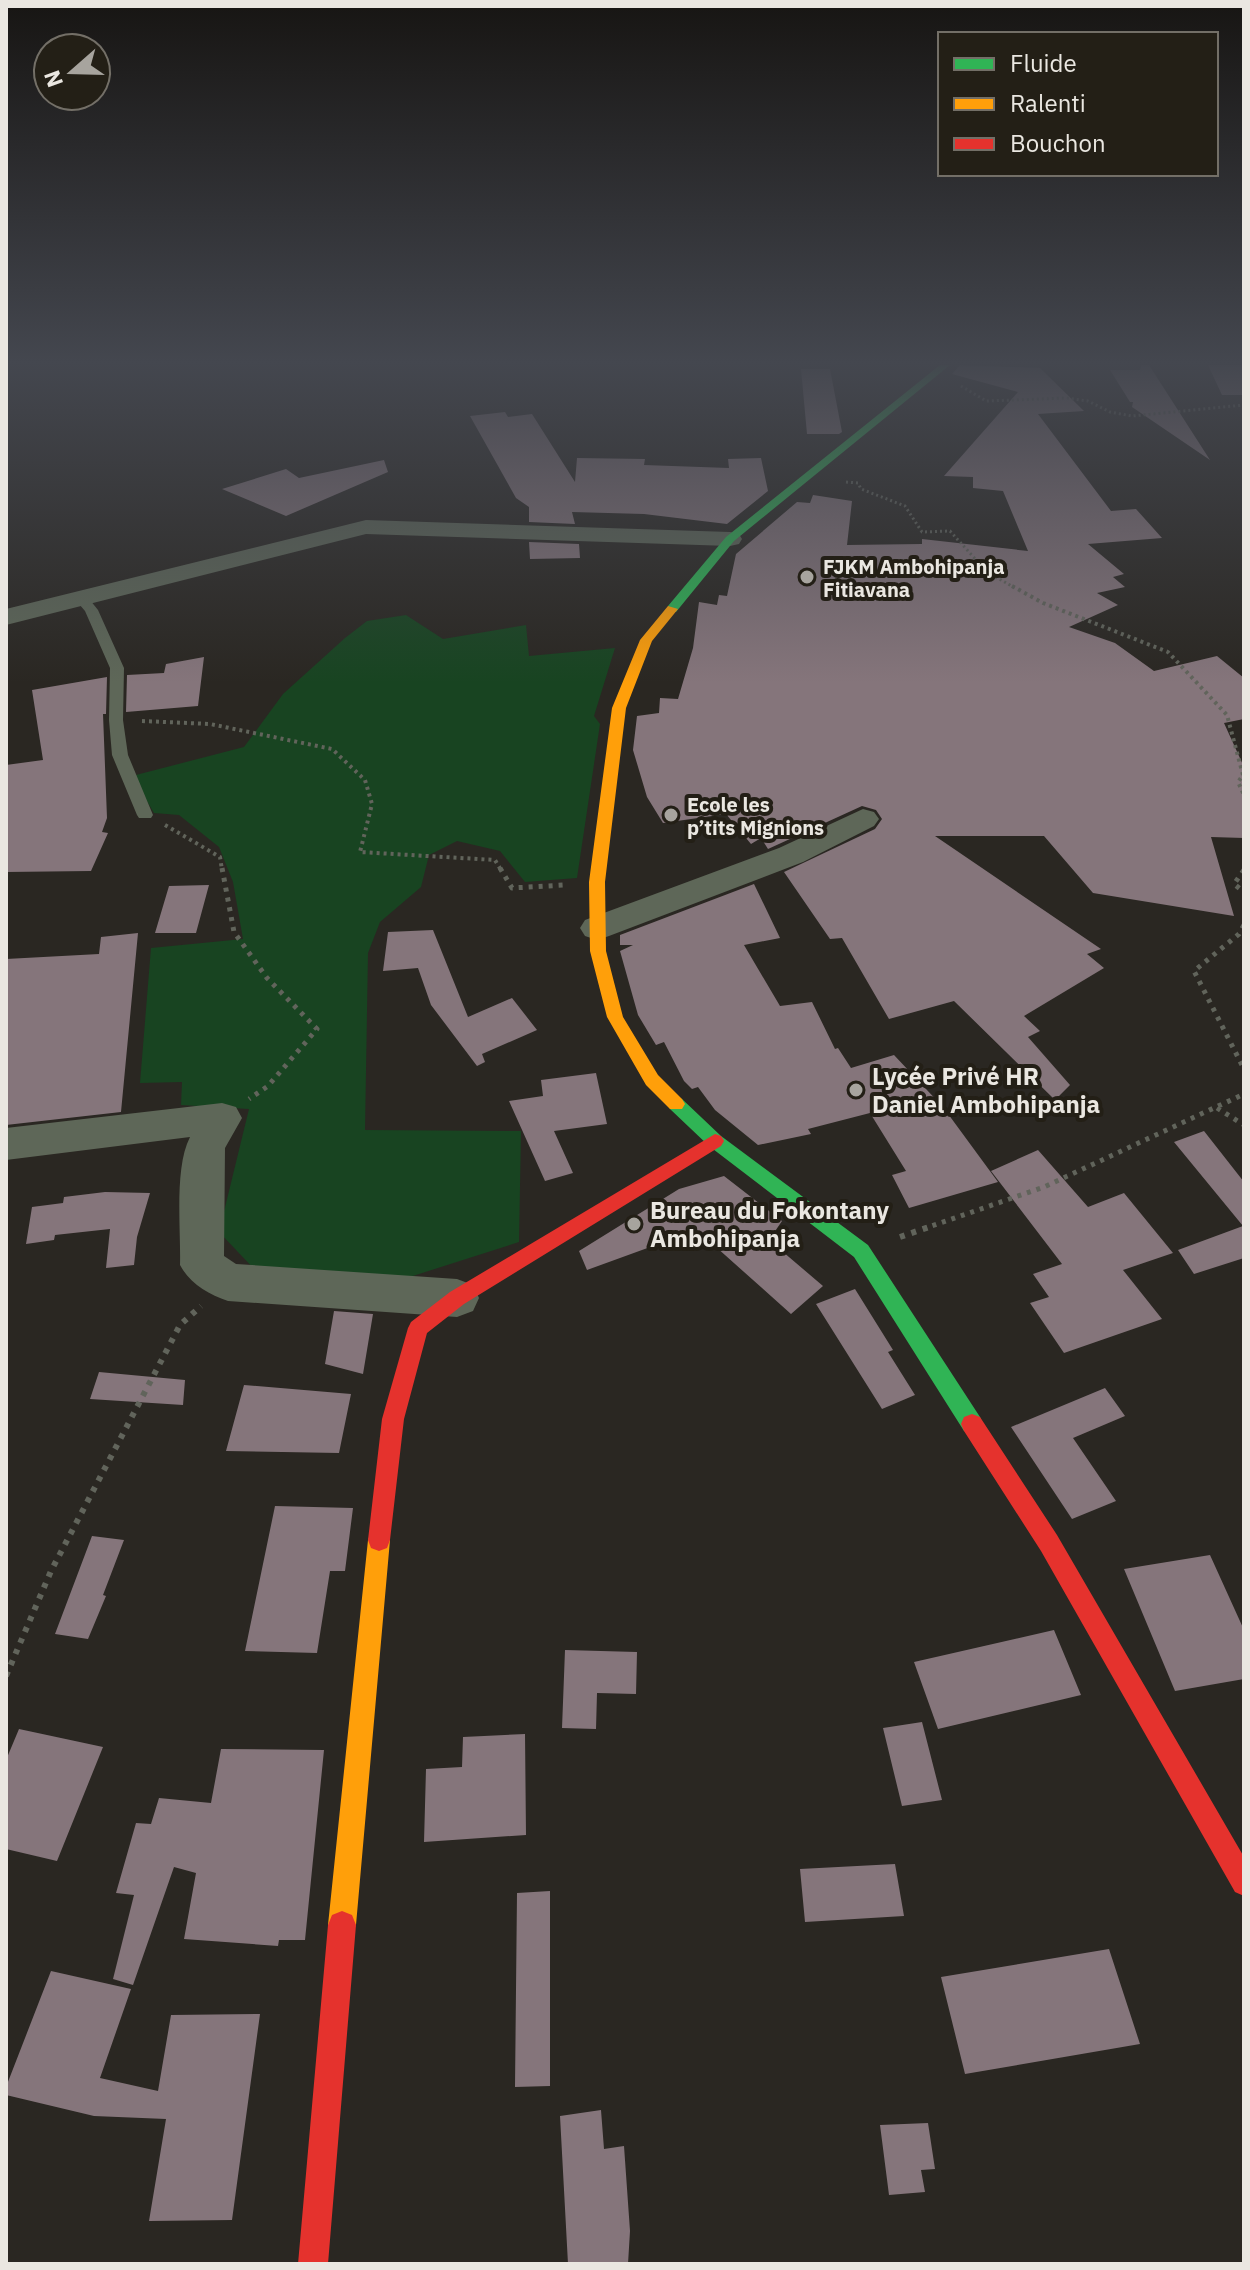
<svg xmlns="http://www.w3.org/2000/svg" width="1250" height="2270" font-family="'IBM Plex Sans',sans-serif">
  <style>
    .green { fill: #184421 }
    .building { fill: #85757b }
    .lines { fill: none; stroke-linecap: round; stroke-linejoin: round }
    .path-far3 { stroke: #61645b; stroke-width: 3; stroke-dasharray: 2 3; stroke-linecap: butt }
    .path-far2 { stroke: #61645b; stroke-width: 4; stroke-dasharray: 3 4; stroke-linecap: butt }
    .path-far1 { stroke: #61645b; stroke-width: 5; stroke-dasharray: 4 6; stroke-linecap: butt }
    .path { stroke: #61645b; stroke-width: 6; stroke-dasharray: 5 7; stroke-linecap: butt }
    .lane { fill: #5e6758; fill-rule: evenodd }
    .street { fill: #5e6758; fill-rule: evenodd }
    .fast { fill: #30b455; fill-rule: evenodd }
    .slow { fill: #ff9f0a; fill-rule: evenodd }
    .jam { fill: #e5322d; fill-rule: evenodd }
    .poi-dot { fill: #a7a49e; stroke: #231f16; stroke-width: 3 }
    .labels { text-anchor: middle; dominant-baseline: central; stroke-width: 8; stroke-linejoin: round; paint-order: stroke }
    .far-poi-label { font-size: 20px; font-weight: bold; fill: #eae7e1; stroke: #231f16; text-anchor: start }
    .poi-label { font-size: 24px; font-weight: bold; fill: #eae7e1; stroke: #231f16; text-anchor: start }
  </style>
  <rect width="100%" height="100%" fill="#2a2722"/>
  <!-- green -->
  <path class="green" d="M406,615L443,639L526,625L529,656L615,648L594,716L600,724L577,878L525,882L500,851L457,841L429,855L421,887L380,922L368,953L365,1130L521,1131L519,1242L391,1283L258,1273L219,1232L249,1109L181,1105L182,1082L140,1083L151,948L243,939L233,882L219,847L179,815L154,813L132,776L244,747L283,694L345,638L367,621Z"/>
  <!-- building -->
  <path class="building" d="M960,365L1040,368L1084,411L1038,414L1111,511L1136,509L1162,538L1088,544L1124,574L1113,577L1125,587L1097,593L1118,605L1069,627L1115,643L1154,671L1217,656L1244,678V719L1224,723L1244,767V838L1211,837L1234,916L1093,893L1044,836H935L1101,949L1087,954L1104,968L1024,1016L1040,1031L1028,1037L1070,1085L1055,1100L954,1001L889,1019L842,938L830,939L784,872L875,829L882,819L876,810L862,806L768,849L761,838L751,844L726,814L663,823L647,797L633,750L637,716L659,713L660,698L678,699L693,648L699,602L717,605L719,595L727,596L736,554L797,502L810,503L813,495L852,501L847,545L922,544V539L1028,551L1003,491L973,488V477L944,476L1018,392L952,374Z
    M1141,365H1149L1210,460L1132,407L1133,402H1130L1110,370H1140Z
    M1208,365H1244V395H1222Z
    M801,369H830L842,432L839,434H807Z
    M505,412L508,417L532,414L575,482L577,458L645,459L644,465L729,468L728,459L761,458L768,491L727,524L644,514L572,512L575,524L529,522V507L516,498L470,416Z
    M384,460L388,472L286,516L222,489L286,469L299,478Z
    M529,542L579,544L580,558L530,559Z
    M204,657L198,706L126,712L127,675L164,673L166,664Z
    M107,677L106,714H103L107,818L102,832L108,833L91,871L6,872V765L43,760L32,690Z
    M754,884L780,938L744,945L780,1006L812,1002L835,1049L838,1048L851,1068L894,1055L943,1107L998,1182L909,1208L892,1175L906,1171L870,1113L808,1129L811,1134L758,1145L715,1110L698,1087L692,1089L684,1081L664,1042L656,1045L638,1015L620,951L633,945H620V935Z
    M209,885L196,933H155L169,886Z
    M433,930L468,1017L512,998L537,1030L482,1054L485,1062L477,1066L431,1005L418,968L383,971L388,932Z
    M138,933L121,1112L6,1125V959L99,954L101,937Z
    M596,1073L607,1124L554,1131L573,1173L545,1181L509,1101L543,1096L541,1080Z
    M1204,1131L1244,1182V1258L1194,1274L1178,1250L1243,1226L1174,1142Z
    M1038,1150L1088,1207L1124,1193L1173,1253L1123,1270L1162,1319L1064,1353L1030,1303L1049,1297L1033,1274L1062,1264L991,1171Z
    M724,1176L782,1221L769,1240L823,1286L791,1314L697,1230L587,1270L579,1251L679,1189Z
    M105,1192L150,1193L137,1237L134,1265L106,1268L110,1229L55,1235L54,1240L26,1244L32,1207L63,1203L64,1197Z
    M855,1289L893,1350L888,1352L915,1395L882,1409L816,1304Z
    M334,1311L373,1314L363,1374L325,1364Z
    M99,1372L185,1380L183,1405L90,1399Z
    M244,1385L351,1394L339,1453L226,1451Z
    M1105,1388L1125,1416L1073,1438L1116,1501L1072,1519L1011,1427Z
    M275,1506L353,1508L345,1571H330L317,1653L245,1651Z
    M92,1536L124,1540L103,1595L106,1596L88,1639L55,1634Z
    M1210,1555L1244,1630V1679L1175,1691L1124,1569Z
    M1054,1630L1081,1695L938,1729L914,1662Z
    M565,1650L637,1652L636,1694L597,1693L596,1729L562,1728Z
    M922,1722L942,1800L902,1806L883,1728Z
    M19,1729L103,1747L57,1861L6,1849V1760Z
    M525,1734L526,1835L424,1842L426,1769L462,1767L463,1737Z
    M221,1749L324,1750L305,1940H279L278,1946L184,1939L196,1873L174,1867L133,1985L113,1979L134,1895L116,1893L136,1823L151,1824L159,1798L211,1803Z
    M895,1864L904,1916L805,1922L800,1869Z
    M550,1891V2086L515,2087L517,1893Z
    M1109,1949L1140,2044L965,2074L941,1977Z
    M51,1971L131,1989L100,2078L158,2091L171,2015L260,2014L232,2220L149,2221L166,2119L94,2116L6,2095V2087Z
    M601,2110L604,2149L624,2146L630,2231L628,2264H568L560,2116Z
    M928,2123L935,2169L921,2170L925,2192L889,2195L880,2125Z"/>
  <g class="lines">
    <!-- path-far3 -->
    <path class="path-far3" d="M961,386L986,401L1066,398L1088,401L1110,412L1132,416L1244,405
      M846,482L858,483L861,489L905,506L922,532L950,531L987,572L1015,588"/>
    <!-- path-far2 -->
    <path class="path-far2" d="M1012,586L1043,603L1168,652L1227,715L1243,775L1238,782L1244,795
      M142,721L210,724L332,749L365,780L372,804L360,852L495,860L501,870
      M165,825L220,857L222,870"/>
    <!-- path-far1 -->
    <path class="path-far1" d="M222,868L234,932L267,978L317,1029L268,1086L249,1099
      M500,868L512,888L564,885
      M1244,870L1234,884L1244,892
      M1244,925L1239,934L1194,971L1244,1069
      M1217,1108L1244,1125
      M923,1229L1044,1187L1244,1094"/>
    <!-- path -->
    <path class="path" d="M900,1237L929,1227
      M6,1676L51,1571L180,1325L201,1306"/>
    <!-- lane -->
    <path class="lane" d="M76,595H86L98,610L124,668L123,720L128,755L153,815L151,818H139L137,815L112,755L109,720L110,668L85,611L74,598Z"/>
    <!-- street -->
    <path class="street" d="M366,520L730,532L739,534L742,539L739,544L730,546L366,534L6,625V609Z
      M863,809L874,812L879,819L874,826L803,862L609,936L597,940L585,936L580,928L585,920L779,848Z
      M222,1103L236,1107L242,1118L225,1148L224,1256L236,1264L457,1279L473,1285L479,1298L473,1311L457,1317L228,1301C208,1294 190,1284 180,1265C181,1229 174,1168 190,1137L6,1160V1128Z"/>
    <!-- fast -->
    <path class="fast" d="M940,365H950L734,541L676,612H668V606L726,537Z
      M676,1097L682,1099L721,1136L868,1245L980,1417L983,1424L980,1431L972,1434L964,1431L854,1257L709,1146L670,1109L667,1104L670,1099Z"/>
    <!-- slow -->
    <path class="slow" d="M668,606L678,609L652,641L626,708L605,882L606,951L623,1017L658,1075L682,1099L685,1104L682,1109H670L646,1085L607,1017L590,951L589,882L612,708L640,640Z
      M379,1529L387,1532L390,1540L356,1925L352,1935L342,1939L332,1935L328,1925L368,1540L371,1532Z"/>
    <!-- jam -->
    <path class="jam" d="M715,1134L721,1136L724,1141L721,1146L464,1304L427,1333L404,1419L390,1540L387,1548L379,1551L371,1548L368,1540L382,1419L408,1328L411,1322L450,1292Z
      M972,1414L980,1417L1057,1535L1244,1857V1896L1235,1892L1041,1551L964,1431L961,1424L964,1417Z
      M342,1911L352,1915L356,1925L328,2264H298L328,1925L332,1915Z"/>
  </g>
  <!-- sky -->
  <linearGradient id="sky" x2="0" y2="1"><stop stop-color="#171513"/><stop offset="0.53" stop-color="#44474f"/><stop offset="1" stop-color="#44474f" stop-opacity="0"/></linearGradient>
  <rect width="1250" height="683" fill="url(#sky)"/>
  <!-- markers -->
  <g class="poi-dot">
    <circle cx="807" cy="577" r="8"/>
    <circle cx="671" cy="815" r="8"/>
    <circle cx="856" cy="1090" r="8"/>
    <circle cx="634" cy="1224" r="8"/>
  </g>
  <g class="labels">
    <!-- far-poi labels -->
    <g class="far-poi-label">
      <text x="823" y="566">FJKM Ambohipanja<tspan x="823" dy="23">Fitiavana</tspan></text>
      <text x="687" y="804">Ecole les<tspan x="687" dy="23">p’tits Mignions</tspan></text>
    </g>
    <!-- poi labels -->
    <g class="poi-label">
      <text x="872" y="1076">Lycée Privé HR<tspan x="872" dy="28">Daniel Ambohipanja</tspan></text>
      <text x="650" y="1210">Bureau du Fokontany<tspan x="650" dy="28">Ambohipanja</tspan></text>
    </g>
  </g>
  <!-- border -->
  <rect width="1250" height="2270" fill="none" stroke="#eae7e1" stroke-width="16"/>
  <!-- legend -->
  <rect x="938" y="32" width="280" height="144" fill="#231f16" stroke="#736f67" stroke-width="2"/>
  <rect x="954" y="58" width="40" height="12" fill="#30b455" stroke="#736f67" stroke-width="2"/>
  <text x="1010" y="72" font-size="24" fill="#eae7e1">Fluide</text>
  <rect x="954" y="98" width="40" height="12" fill="#ff9f0a" stroke="#736f67" stroke-width="2"/>
  <text x="1010" y="112" font-size="24" fill="#eae7e1">Ralenti</text>
  <rect x="954" y="138" width="40" height="12" fill="#e5322d" stroke="#736f67" stroke-width="2"/>
  <text x="1010" y="152" font-size="24" fill="#eae7e1">Bouchon</text>
  <!-- north arrow -->
  <g transform="translate(72 72) rotate(250)"><circle r="38" fill="#231f16" stroke="#736f67" stroke-width="2"/>
  <path d="M0-6L14 30L0 20L-14 30Z" fill="#a7a49e"/>
  <text y="-12" font-size="22" font-weight="bold" text-anchor="middle" fill="#eae7e1">N</text>
  </g>
</svg>
